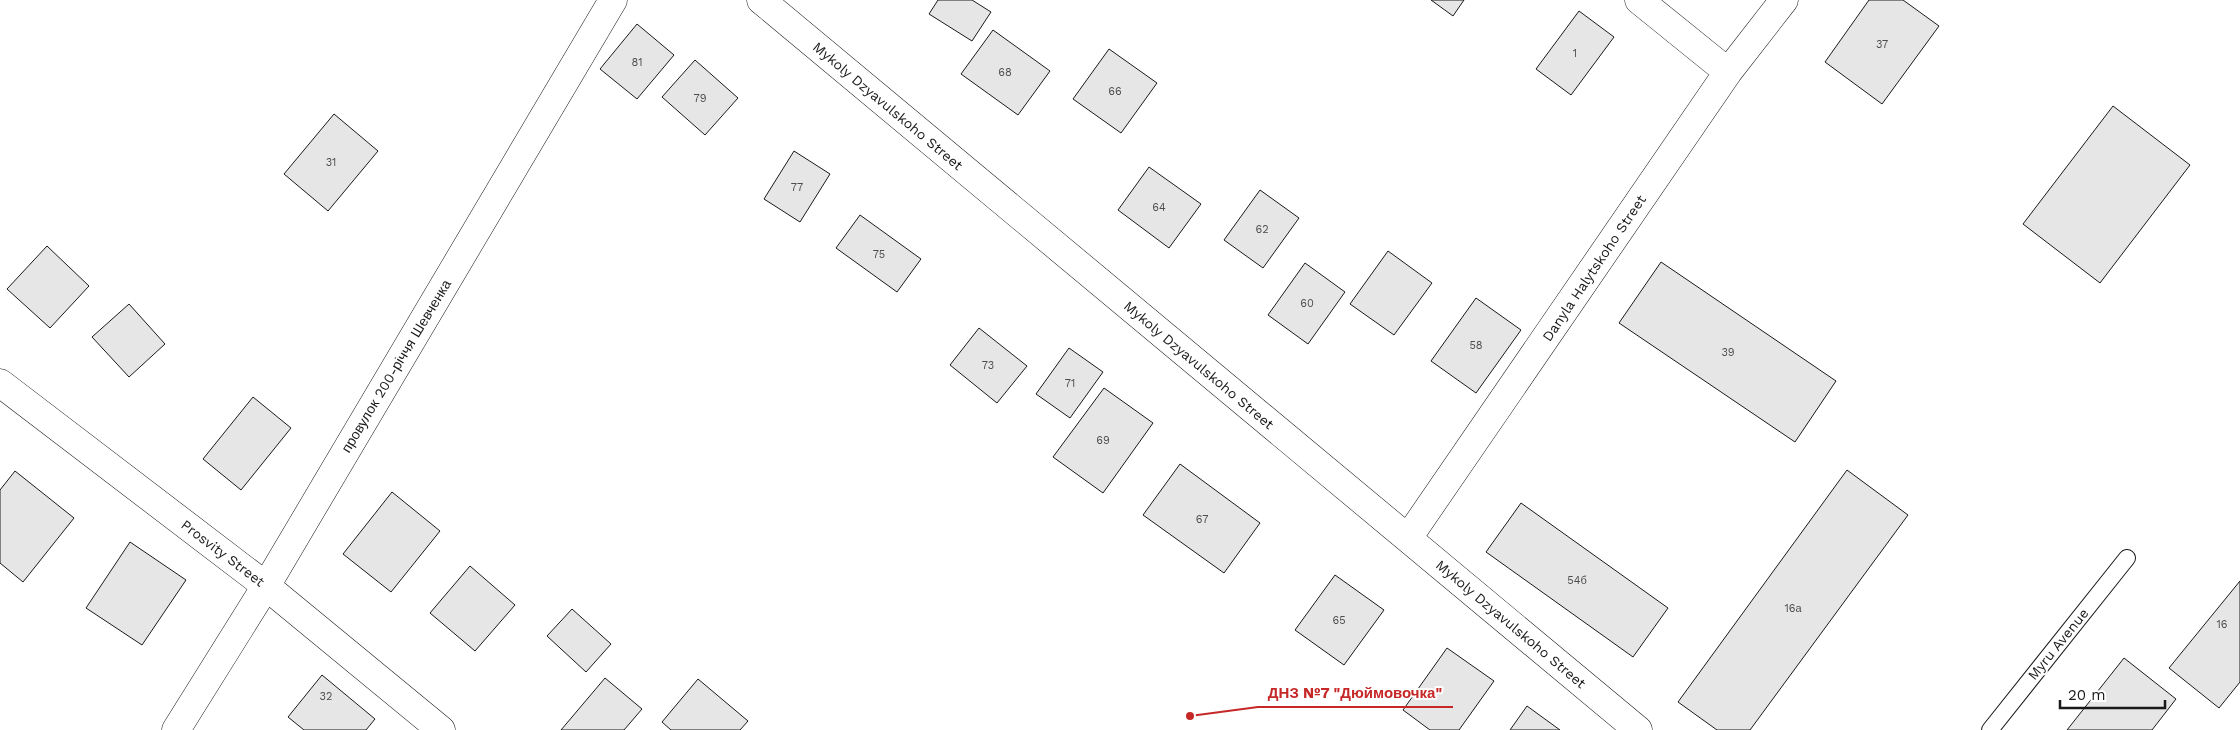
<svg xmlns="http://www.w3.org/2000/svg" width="2240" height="730" font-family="'Work Sans',sans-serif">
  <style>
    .building { fill: #e6e6e6; stroke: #1a1a1a }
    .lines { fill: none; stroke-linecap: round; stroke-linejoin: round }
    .service-casing { stroke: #1a1a1a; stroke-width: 18 }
    .minor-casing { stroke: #1a1a1a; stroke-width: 29 }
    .service { stroke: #fff; stroke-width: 16 }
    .minor { stroke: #fff; stroke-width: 28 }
    .labels { text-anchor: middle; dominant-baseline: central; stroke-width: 4; stroke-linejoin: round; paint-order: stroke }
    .number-label { font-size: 11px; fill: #4d4d4d }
    .street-label { font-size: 14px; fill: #1a1a1a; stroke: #fff }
    .leader { fill: none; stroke: #c62828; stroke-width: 2 }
    .callout-dot { fill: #c62828; stroke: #fff; stroke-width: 2 }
    .callout-label { font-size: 15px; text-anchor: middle; font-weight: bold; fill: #c62828; stroke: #fff; stroke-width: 4; stroke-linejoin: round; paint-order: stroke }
  </style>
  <rect width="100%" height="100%" fill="#fff"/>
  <!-- building -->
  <path class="building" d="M938,0H972L991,12L972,41L929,14Z
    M1431,0H1464L1453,16Z
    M1869,0H1903L1939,26L1882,104L1825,62Z
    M1579,11L1614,37L1571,95L1536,69Z
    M637,24L674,55L637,99L600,69Z
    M993,30L1050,71L1018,115L961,74Z
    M1109,49L1157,83L1121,133L1073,99Z
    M695,60L738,98L705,135L662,97Z
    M2113,106L2190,165L2100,283L2023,224Z
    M334,114L378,151L328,211L284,174Z
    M794,151L830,174L800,222L764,199Z
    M1149,167L1201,204L1169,248L1118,210Z
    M1260,190L1299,218L1263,268L1224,240Z
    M860,215L921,259L897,292L836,248Z
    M47,246L89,286L50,328L7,289Z
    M1388,251L1432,283L1394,335L1350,304Z
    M1661,262L1836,381L1795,442L1619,323Z
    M1305,263L1345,292L1308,344L1268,315Z
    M1476,298L1521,330L1476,393L1431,361Z
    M129,304L165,344L129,377L92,337Z
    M979,328L1027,366L997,403L950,365Z
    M1069,348L1103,372L1070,418L1036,394Z
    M1104,388L1153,423L1103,493L1053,457Z
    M253,397L291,428L241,490L203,459Z
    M1180,464L1260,523L1224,573L1143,515Z
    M1847,470L1908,515L1750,730H1717L1678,702Z
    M15,471L74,518L23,582L0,563V490Z
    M392,492L440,531L391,592L343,554Z
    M1521,503L1668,608L1633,657L1486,552Z
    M130,542L186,580L142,645L86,608Z
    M470,566L515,605L475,651L430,613Z
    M1335,575L1384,610L1344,665L1295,630Z
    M2240,581V682L2219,708L2169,668Z
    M572,609L611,644L586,672L547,636Z
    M1447,648L1494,681L1459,730H1430L1403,710Z
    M2124,658L2176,699L2152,730H2067Z
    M322,675L375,719L366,730H304L288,717Z
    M605,678L642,709L624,730H561Z
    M698,679L748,721L740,730H671L662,722Z
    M1527,706L1560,730H1510Z"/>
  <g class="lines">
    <defs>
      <path id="service" d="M1990,730L2127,558"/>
      <path id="minor" d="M761,0L1638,730
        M1639,0L1728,72
        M0,383L266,586L441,730
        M1408,538L1728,72L1784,0
        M176,730L266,586L613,0"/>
    </defs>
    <!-- service casing -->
    <use href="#service" class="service-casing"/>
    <!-- minor casing -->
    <use href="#minor" class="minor-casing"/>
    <!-- service -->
    <use href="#service" class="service"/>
    <!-- minor -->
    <use href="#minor" class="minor"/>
  </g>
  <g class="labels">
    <!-- number labels -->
    <g class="number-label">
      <text x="1882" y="44">37</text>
      <text x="1575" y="53">1</text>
      <text x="637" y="62">81</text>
      <text x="1005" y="72">68</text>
      <text x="1115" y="91">66</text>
      <text x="700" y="98">79</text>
      <text x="331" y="162">31</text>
      <text x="797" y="187">77</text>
      <text x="1159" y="207">64</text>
      <text x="1262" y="229">62</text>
      <text x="879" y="254">75</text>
      <text x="1307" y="303">60</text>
      <text x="1476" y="345">58</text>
      <text x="1728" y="352">39</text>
      <text x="988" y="365">73</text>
      <text x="1070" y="383">71</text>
      <text x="1103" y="440">69</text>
      <text x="1202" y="519">67</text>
      <text x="1577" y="580">54б</text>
      <text x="1793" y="608">16а</text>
      <text x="1339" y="620">65</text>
      <text x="2222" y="624">16</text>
      <text x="326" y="696">32</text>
    </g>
    <!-- street labels -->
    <g class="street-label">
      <text transform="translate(888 106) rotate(40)">Mykoly Dzyavulskoho Street</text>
      <text transform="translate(1594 268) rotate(-56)">Danyla Halytskoho Street</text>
      <text transform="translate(1199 365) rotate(40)">Mykoly Dzyavulskoho Street</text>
      <text transform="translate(396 366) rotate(-59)">провулок 200-річчя Шевченка</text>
      <text transform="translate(223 553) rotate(37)">Prosvity Street</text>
      <text transform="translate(1511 624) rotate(40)">Mykoly Dzyavulskoho Street</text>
      <text transform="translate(2058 644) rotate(-51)">Myru Avenue</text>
    </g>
  </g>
  <!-- callouts -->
  <path class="leader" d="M1190 716L1258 707H1453"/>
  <circle class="callout-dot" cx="1190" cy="716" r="5"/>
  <g class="callout-label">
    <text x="1355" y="698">ДНЗ №7 "Дюймовочка"</text>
  </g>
  <!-- scale -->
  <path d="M2060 700v8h105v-8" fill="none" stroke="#1a1a1a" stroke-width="2.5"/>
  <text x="2068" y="700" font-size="15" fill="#1a1a1a" stroke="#ffffff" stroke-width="4" paint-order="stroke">20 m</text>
</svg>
